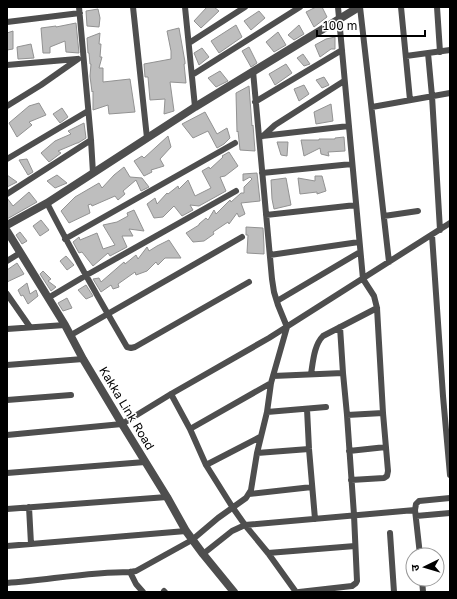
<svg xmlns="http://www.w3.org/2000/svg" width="457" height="599" font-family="'Golos Text','Noto Sans Devanagari',sans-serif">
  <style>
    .building { fill: #bebebe; stroke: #929292 }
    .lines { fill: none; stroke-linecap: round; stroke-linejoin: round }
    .minor { stroke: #4e4e4e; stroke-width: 6 }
    .tertiary { stroke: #4e4e4e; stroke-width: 8 }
    .labels { text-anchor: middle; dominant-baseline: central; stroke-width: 3; stroke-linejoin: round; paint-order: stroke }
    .street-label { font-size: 12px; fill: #000; stroke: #fff }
  </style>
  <rect width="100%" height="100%" fill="#fff"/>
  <!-- building -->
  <path class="building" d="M207,7H214L219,11L201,28L194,21Z
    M316,7H322L327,17L314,27L306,12Z
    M98,9L100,18L99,27L87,26L86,11Z
    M259,11L265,18L251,30L244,21Z
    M76,23L79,53L66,52L65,41L50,47V53H43L41,28L56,26V27Z
    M236,25L242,37L219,53L211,41Z
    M299,25L304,34L294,40L288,35Z
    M179,28L185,62V64H184L186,83L170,82L174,111L164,114L165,99L150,100L148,77H145L144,64L171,59V51L167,31Z
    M13,31V49L7,50V33Z
    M278,32L286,45L274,52L266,42Z
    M100,33L99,44H101L100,57H102L99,68H103V82L130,79L135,112L109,114L108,105L93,110V91L92,92L90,76L91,64H90L89,53H88L87,38Z
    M335,37V49H331L320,57L315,45L326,39Z
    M31,44L34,58L18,59L17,47Z
    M249,47L257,63L251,67L242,51Z
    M202,48L209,57L199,65L194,53Z
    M303,54L310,64L304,66L297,58Z
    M286,64L292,73L275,85L269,74Z
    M220,71L228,81L216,87L208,78Z
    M324,77L329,85L322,88L316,80Z
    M304,85L309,94L299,101L294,89Z
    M249,86L252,126L253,125L255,151L240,150L238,131L237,132L236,93Z
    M39,103L46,115L29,122L32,125L17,137L9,123L29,106Z
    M331,104L333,121L316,124L314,112Z
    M62,108L68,117L60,123L53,114Z
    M205,112L217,134L227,128L230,138L224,144L217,148L208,131L193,138L182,124Z
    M84,123L86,138L78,143H77L58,151L61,153L49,162L41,153L55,141L71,134L68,131Z
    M168,136L171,147L160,159L164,166L151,170L152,172L144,176L134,161L142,156L144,158Z
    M344,137L345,151L328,152L329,156L321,154L320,148L304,156L301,140H319V139H335V138Z
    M277,142H288L287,156L281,155Z
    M229,152L238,166L225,176L220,177L226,191L199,206L190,205L193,210L182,216L174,206L163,217L154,218L147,204L155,198L157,204L167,193L168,194L178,186L179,189L188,180L195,196L211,188L202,171L209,167L210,169L223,157L222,156Z
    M27,159L33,172L28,175L19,160Z
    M124,167L130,177L142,178L149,187L141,191L136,180L123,191L125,194L118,200L115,196L92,206L91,204L88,205L90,213L69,223L61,211L75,197L99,183L102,188L114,175Z
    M257,173L260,201L241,203L245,214L239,217L237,213L229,224L228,222L213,232L214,234L204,241L193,242L186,233L199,225V224L206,218L208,220L214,210L216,214L230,200L231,202L241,193H244V187L252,179L250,177L243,181V174Z
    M7,175L17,182L7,187Z
    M57,175L67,183L55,188L47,181Z
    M315,176H322L326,191L317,194V192L300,194L298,178L315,181Z
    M286,178L291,205L274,209L272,199L271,180Z
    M29,192L37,202L7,219V198L13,206Z
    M134,210L144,231L129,229L133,236H122L127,247L110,256L108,253L93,266L82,252L79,253L73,242L79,237L80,240L97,233L103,249L115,245L103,225L117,222L128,216L127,213Z
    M41,220L49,230L40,236L33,226Z
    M246,227L263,228L264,246V254L247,253L248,235H246Z
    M20,232L27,241L22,244L16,235Z
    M169,240L181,258H165L158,265L156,262L147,271L136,275L135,272L118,284L119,287L113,289L111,285L101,292L93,279L99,278L101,282L124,262L125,264L136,255L138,259L147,247L149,251L157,246Z
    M66,256L74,265L67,270L60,261Z
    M17,263L24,274L7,282V270Z
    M43,271L51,279L48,281L56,287L51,291L40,274Z
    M27,283L30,294L36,290L38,296L28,304L23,295L21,296L18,290Z
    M86,285L93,296L86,299L78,290Z
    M67,298L72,308L63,311L58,303Z"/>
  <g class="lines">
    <!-- minor -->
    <path class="minor" d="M79,7L91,140L93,173
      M133,7L147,138
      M185,7L195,107
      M338,7L363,279L374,296L377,308L383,413L388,471L387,476L384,478L351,480
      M360,7L389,262
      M401,7L410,100
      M437,7L440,52
      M7,22L80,13
      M189,43L245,7
      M428,53L432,96L440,230
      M406,56L450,50
      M7,65L77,59
      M192,75L300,7
      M255,102L342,50
      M7,106L41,85L78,59
      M372,107L450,93
      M262,136L349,126
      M263,136L275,125L344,81
      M7,159L88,111
      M262,173L352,164
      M7,194L91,140
      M47,203C72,252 99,299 127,347L131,348L135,347L249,282
      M266,215L356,205
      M384,216L418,211
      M432,235L443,396L450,475
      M65,239L235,143
      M270,255L359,242
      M7,261L20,253
      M7,294L30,327
      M48,298L85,276L236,191
      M277,301L360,252
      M340,327L343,373L347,415L383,413
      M7,329L65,325
      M71,335L242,237
      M7,365L83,359
      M311,374C313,362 314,345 323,336L377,308
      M273,376L343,373
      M171,394L190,429L206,465L233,508L245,525L268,553L296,592
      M7,400L71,395
      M307,409L309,449L315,519
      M267,412L326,407
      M190,429L271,383
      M7,435L122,424L171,394L269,338L450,223
      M349,451L386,447
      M257,453L309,449
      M206,465L260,437
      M7,473L145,462
      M249,494L312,487
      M29,507L31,544
      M7,509L167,497
      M415,510L420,555
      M416,516L450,513
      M390,533L394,592
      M7,546L186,531
      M268,553L355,546
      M203,554L232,531L245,525L415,510L416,504L419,501L450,498
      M130,572L136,584L143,592
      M422,579L423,592
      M7,583C48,580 89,572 130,572L136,571L192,540L218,518L246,498L251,490L257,453L267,412L271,383L287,327L278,305L274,292L272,279L253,71
      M164,591L165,592
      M299,592L352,586L356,583L357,581L354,515L347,415"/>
    <!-- tertiary -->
    <path class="tertiary" d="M7,225L47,203L195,107L359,7
      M7,231L65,325L83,359L122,424L167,497L186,531L203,554L234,592"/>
  </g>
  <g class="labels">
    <!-- street labels -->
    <g class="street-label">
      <text transform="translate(127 408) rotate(59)">Kakka Link Road</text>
    </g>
  </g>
  <!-- border -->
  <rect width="457" height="599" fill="none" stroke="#000000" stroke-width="16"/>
  <!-- north arrow -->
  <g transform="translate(425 567) rotate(265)"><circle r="19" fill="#ffffff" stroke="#999999"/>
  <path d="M0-3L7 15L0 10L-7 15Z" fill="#000000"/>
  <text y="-6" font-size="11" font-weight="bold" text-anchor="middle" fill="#000000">उ</text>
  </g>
  <!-- scale -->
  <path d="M317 30v6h108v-6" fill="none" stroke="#000000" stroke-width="2"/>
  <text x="323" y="30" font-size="12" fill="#000000" stroke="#ffffff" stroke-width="3" paint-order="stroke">100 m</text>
</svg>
